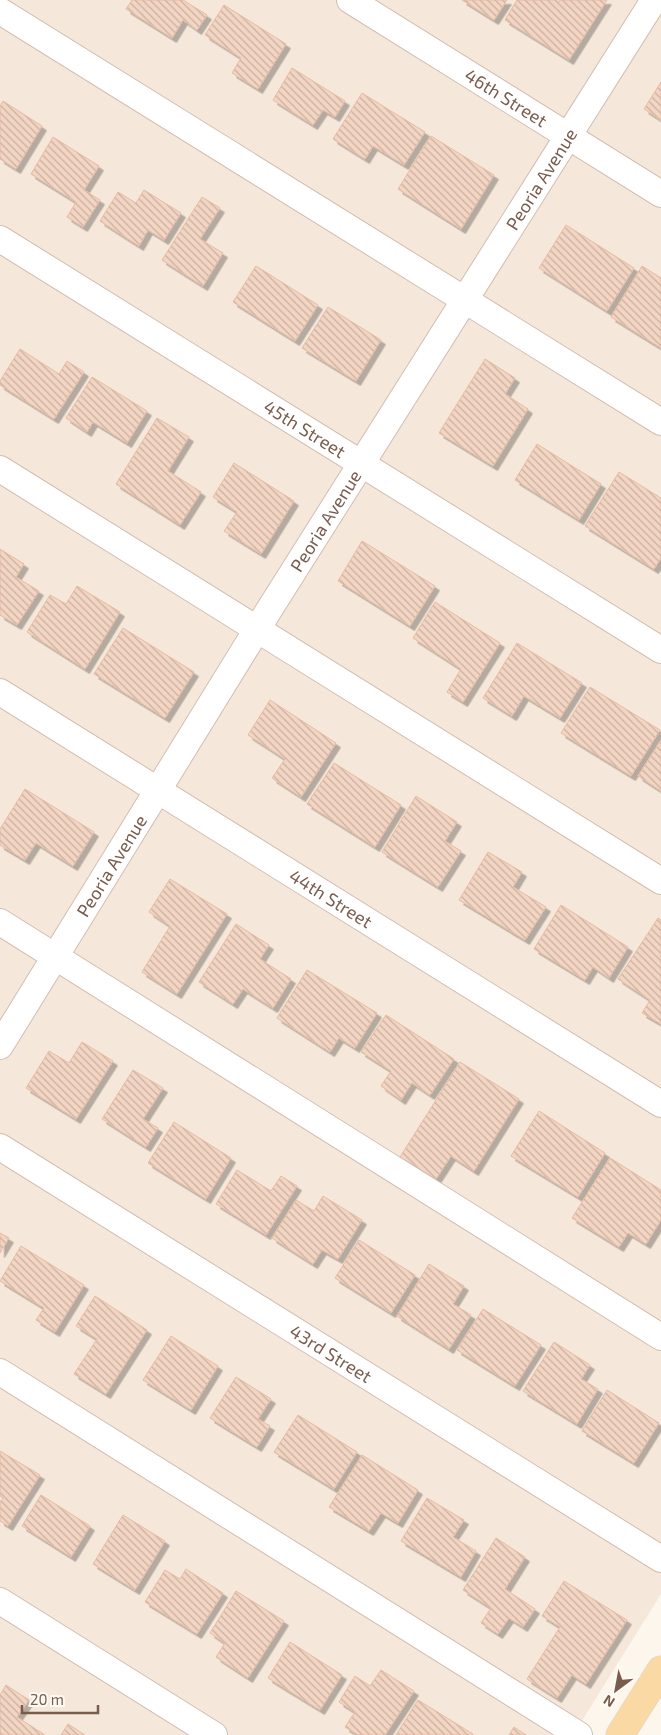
<svg xmlns="http://www.w3.org/2000/svg" width="661" height="1735" font-family="'Exo 2',sans-serif">
  <style>
    .residential { fill: #f5e8da }
    .building { fill: url(#building-back-hatch); stroke: #e6bba3; filter: url(#shadow) }
    .lines { fill: none; stroke-linecap: round; stroke-linejoin: round }
    .minor-casing { stroke: #d1beb0; stroke-width: 28 }
    .major-casing { stroke: #dad1cd; stroke-width: 29 }
    .minor { stroke: #fff; stroke-width: 26 }
    .major { stroke: #fbd9a5; stroke-width: 28 }
    .labels { text-anchor: middle; dominant-baseline: central; stroke-width: 4.5; stroke-linejoin: round; paint-order: stroke }
    .street-label { font-size: 18px; fill: #7a5c4d; stroke: #fffaf3 }
  </style>
  <defs>
    <pattern id="building-back-hatch" width="6" height="6" patternUnits="userSpaceOnUse" patternTransform="scale(1.25)"><rect width="6" height="6" fill="#f3d5c3"/><path d="M-1 5l2 2M0 0l6 6M5-1l2 2" fill="none" stroke="#cab0a1"/></pattern>
    <filter id="shadow"><feDropShadow dx="4.5" dy="4.5" stdDeviation="0" flood-color="#0004"/></filter>
  </defs>
  <rect width="100%" height="100%" fill="#fdf6ec"/>
  <!-- residential -->
  <path class="residential" d="M0,0H661V1594L573,1735H0Z"/>
  <!-- building -->
  <path class="building" d="M132,0H183L207,15L197,30L183,20L172,38L126,9Z
    M462,0H507L494,20Z
    M517,0H556L559,2L560,0H607L569,60L505,20Z
    M224,5L286,44L258,89L232,73L241,58L205,35Z
    M292,68L345,101L335,117L323,110L313,125L273,100Z
    M661,82V120L644,109Z
    M362,93L425,132L404,165L373,146L365,159L333,139Z
    M3,101L42,126L16,169L0,159V106Z
    M431,136L494,175L461,229L398,189Z
    M53,137L99,166L84,190L100,200L83,227L67,217L76,202L31,174Z
    M144,190L181,213L164,240L148,230L139,246L100,221L118,192L136,203Z
    M202,197L220,208L200,239L223,253L203,286L162,260Z
    M566,225L634,268L607,311L539,268Z
    M256,266L318,305L295,341L233,302Z
    M642,266L661,278V348L611,317Z
    M328,307L381,340L356,381L302,348Z
    M20,349L59,374L67,361L84,372L54,419L0,385V381Z
    M485,359L515,378L505,394L528,409L493,466L439,433Z
    M92,377L147,411L127,443L93,422L87,432L66,418Z
    M157,418L189,437L168,471L201,492L180,525L116,484Z
    M537,444L601,484L579,520L515,480Z
    M234,463L294,501L261,554L224,531L237,512L213,497Z
    M619,472L661,498V558L654,569L585,526Z
    M362,541L435,586L410,626L338,581Z
    M0,549L24,564L16,577L39,591L17,625L0,615Z
    M77,586L120,612L85,669L27,632L50,595L66,604Z
    M435,602L500,643L463,702L447,692L461,669L413,638Z
    M123,628L194,672L165,718L94,674Z
    M517,643L582,683L560,718L524,696L512,716L483,698Z
    M590,687L660,730L631,776L561,733Z
    M270,700L336,743L301,797L272,778L285,759L248,735Z
    M661,740V791L638,776Z
    M334,763L401,805L375,847L307,804Z
    M25,789L94,832L73,866L36,843L25,860L0,845V829Z
    M416,796L457,822L445,841L461,851L438,887L382,852Z
    M488,852L522,872L513,887L546,907L525,940L459,900Z
    M170,879L227,914L177,994L142,972L170,926L149,912Z
    M561,905L628,947L609,978L593,967L585,980L534,949Z
    M658,918L661,920V1024L642,1013L650,1000L618,979Z
    M236,924L269,945L260,959L291,979L273,1008L243,989L233,1004L199,982Z
    M307,970L377,1013L355,1048L339,1038L330,1052L277,1018Z
    M386,1015L454,1059L430,1095L412,1083L401,1100L381,1086L391,1071L361,1052Z
    M82,1042L113,1061L76,1119L26,1088L49,1051L69,1063Z
    M460,1062L519,1099L474,1171L451,1156L436,1179L400,1157Z
    M133,1070L163,1088L143,1119L158,1128L146,1147L102,1119Z
    M539,1111L605,1153L578,1197L511,1156Z
    M174,1122L231,1158L206,1199L148,1163Z
    M610,1158L661,1190V1220L646,1244L628,1233L619,1247L572,1218Z
    M237,1170L271,1191L281,1176L297,1186L266,1235L216,1204Z
    M323,1196L362,1220L338,1259L322,1250L313,1264L272,1238L296,1200L314,1211Z
    M0,1233L9,1238L0,1253Z
    M359,1240L415,1275L391,1313L335,1278Z
    M21,1246L84,1285L55,1332L36,1320L44,1308L0,1281Z
    M429,1264L464,1286L453,1304L471,1315L449,1349L397,1316Z
    M95,1296L147,1330L106,1394L74,1374L97,1339L76,1326Z
    M483,1309L541,1345L515,1386L457,1350Z
    M171,1336L218,1366L191,1410L143,1380Z
    M554,1342L590,1365L581,1379L598,1389L577,1424L523,1391Z
    M236,1377L271,1399L258,1419L270,1426L257,1447L210,1418Z
    M607,1390L659,1423L634,1463L582,1431Z
    M298,1415L357,1452L334,1489L274,1452Z
    M0,1451L40,1475L8,1526L0,1521V1502L3,1498L0,1496Z
    M362,1455L418,1490L398,1523L381,1513L369,1531L329,1507Z
    M41,1495L90,1526L71,1557L22,1526Z
    M427,1498L464,1520L453,1537L476,1551L461,1577L401,1541Z
    M123,1515L165,1541L135,1590L93,1564Z
    M496,1538L525,1557L505,1589L535,1609L523,1627L509,1618L498,1634L481,1623L491,1608L463,1590Z
    M186,1569L223,1593L197,1634L145,1602L165,1570L180,1579Z
    M564,1581L627,1620L586,1684L572,1675L557,1698L527,1679L560,1627L542,1616Z
    M236,1591L284,1621L248,1678L216,1657L225,1643L210,1633Z
    M290,1642L342,1675L320,1710L268,1678Z
    M381,1670L414,1691L385,1735H358L345,1727L355,1712L339,1702L355,1676L370,1686Z
    M6,1685L29,1700L17,1717L45,1735H0V1695Z
    M418,1700L473,1734L472,1735H396Z
    M68,1724L85,1735H61Z
    M514,1727L526,1735H509Z"/>
  <g class="lines">
    <defs>
      <g id="minor">
        <path id="s1" d="M350,0L661,194"/>
        <path d="M0,11L661,422"/>
        <path id="s2" d="M0,239L661,650"/>
        <path d="M0,469L661,881"/>
        <path id="s3" d="M0,692L661,1104"/>
        <path d="M0,922L661,1337"/>
        <path id="s4" d="M0,1046L269,610L654,0"/>
        <path id="s5" d="M0,1147L661,1559"/>
        <path d="M0,1372L579,1735"/>
        <path d="M0,1601L214,1735"/>
      </g>
      <path id="major" d="M620,1735L661,1670"/>
    </defs>
    <!-- minor casing -->
    <use href="#minor" class="minor-casing"/>
    <!-- major casing -->
    <use href="#major" class="major-casing"/>
    <!-- minor -->
    <use href="#minor" class="minor"/>
    <!-- major -->
    <use href="#major" class="major"/>
  </g>
  <g class="labels">
    <!-- street labels -->
    <g class="street-label">
      <text stroke="none"><textPath href="#s1" startOffset="184">46th Street</textPath></text>
      <text stroke="none"><textPath href="#s4" startOffset="1022">Peoria Avenue</textPath></text>
      <text stroke="none"><textPath href="#s2" startOffset="359">45th Street</textPath></text>
      <text stroke="none"><textPath href="#s4" startOffset="618">Peoria Avenue</textPath></text>
      <text stroke="none"><textPath href="#s4" startOffset="212">Peoria Avenue</textPath></text>
      <text stroke="none"><textPath href="#s3" startOffset="390">44th Street</textPath></text>
      <text stroke="none"><textPath href="#s5" startOffset="390">43rd Street</textPath></text>
    </g>
  </g>
  <!-- north arrow -->
  <g transform="translate(616 1690) rotate(212)" stroke="#fffaf3" stroke-width="4" paint-order="stroke">
  <path d="M0-4L9 19L0 12L-9 19Z" fill="#7a5c4d"/>
  <text y="-8" font-size="14" font-weight="bold" text-anchor="middle" fill="#7a5c4d">N</text>
  </g>
  <!-- scale -->
  <path d="M22 1705v8h76v-8" fill="none" stroke="#7a5c4d" stroke-width="2.5"/>
  <text x="30" y="1705" font-size="15" fill="#7a5c4d" stroke="#fffaf3" stroke-width="4" paint-order="stroke">20 m</text>
</svg>
